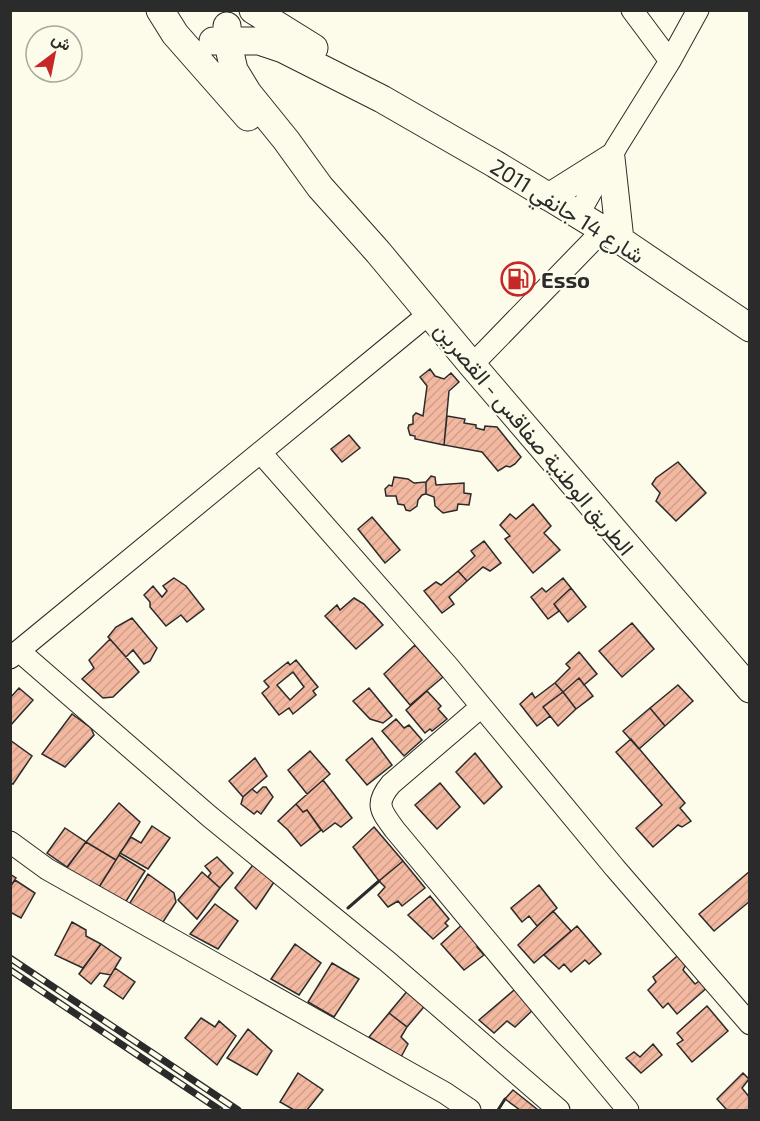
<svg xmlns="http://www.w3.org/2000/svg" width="760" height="1121" font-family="'Exo 2',Vazirmatn,sans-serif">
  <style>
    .building { fill: url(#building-hatch); stroke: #2b2b2b; stroke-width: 1.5; fill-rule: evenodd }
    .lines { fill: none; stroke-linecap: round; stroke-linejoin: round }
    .minor-casing { stroke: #2b2b2b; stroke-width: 23 }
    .major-casing { stroke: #2b2b2b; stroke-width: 29 }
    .minor { stroke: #fdfbea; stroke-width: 21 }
    .major { stroke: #fdfbea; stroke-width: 27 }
    .rail-casing { stroke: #2b2b2b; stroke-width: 7 }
    .rail { stroke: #fdfbea; stroke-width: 4.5; stroke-dasharray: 14; stroke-linecap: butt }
    .wall { stroke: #2b2b2b; stroke-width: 3 }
    .labels { text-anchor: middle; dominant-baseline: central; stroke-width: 4.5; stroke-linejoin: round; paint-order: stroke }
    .street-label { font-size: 22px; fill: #2b2b2b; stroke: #fdfbea }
    .poi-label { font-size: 22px; font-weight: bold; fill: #2b2b2b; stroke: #fdfbea; text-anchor: start }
  </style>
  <defs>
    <pattern id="building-hatch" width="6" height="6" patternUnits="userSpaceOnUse" patternTransform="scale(1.5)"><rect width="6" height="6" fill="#f2b8a0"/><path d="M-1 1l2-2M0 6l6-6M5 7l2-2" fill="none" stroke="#d09e8a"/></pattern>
  </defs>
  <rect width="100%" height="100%" fill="#fdfbea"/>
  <!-- building -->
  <path class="building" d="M430,369L435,376L444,379L451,373L459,382L449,391L444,445L415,439V436L410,435L408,428L409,425L413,424V416L416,413L423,416L427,386L420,377Z
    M447,416L465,419L464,423L476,425V428L484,430L485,426L497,427L521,457L515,464L510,467L506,466L498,471L482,452L444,445Z
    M349,435L360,448L342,462L331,449Z
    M678,462L706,493L676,521L656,501L660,493L652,484L656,478Z
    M431,476L435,477L436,485L464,483V493L471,494L469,505L458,504L457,510L443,513L435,506L434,497L426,494V482Z
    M394,477L408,479L414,483L426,482V494L422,495L418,500L417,506L410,511L406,510L404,505L398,504L396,496H386L385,489L389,485L392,486Z
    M533,504L551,526L544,533L560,550L533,573L505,539L510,536L500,525L510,514L516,519Z
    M372,517L400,550L385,563L358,529Z
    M484,541L501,563L490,571L483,567L467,581L458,571L475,556L471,551Z
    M458,571L467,581L449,597L454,604L442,613L424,591L436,582L441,585Z
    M174,578L186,586L204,609L187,622L181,615L166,626L150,607V602L144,595L153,586L162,597L167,591L163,586Z
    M563,578L571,588L554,604L559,611L548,619L531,597L542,588L546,592Z
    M571,588L586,607L568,622L554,604Z
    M354,598L364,604L383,625L356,649L325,616L337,605L340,610Z
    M132,618L157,648L150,661L144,664L133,650L126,657L108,637L116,627Z
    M632,623L654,649L622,677L599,651Z
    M110,639L139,672L113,697L103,698L82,679L94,668L89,660Z
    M415,645L443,677L410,705L384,674Z
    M579,652L597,674L584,685L579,678L563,692L555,683L570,668L566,664Z
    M296,660L318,687L313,691L316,695L293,714L289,708L279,715L262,693L269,687L264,681L288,662L290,665ZM293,672L304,687L290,700L277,685Z
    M579,678L593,696L576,709L563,692Z
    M555,683L563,692L543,707L550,716L537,726L520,704L532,693L535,698Z
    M678,685L693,701L665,726L650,708Z
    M19,688L33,700L10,726V698Z
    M369,688L392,716L383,723L370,719L353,701Z
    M427,691L441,706L438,709L447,719L432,731L430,729L425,733L406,710Z
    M563,692L576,709L558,726L543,707Z
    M650,708L665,726L639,749L623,731Z
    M72,714L91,728L94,735L65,767L42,754Z
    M396,719L404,728L409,725L422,740L404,756L382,731Z
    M372,738L392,765L367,785L346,760Z
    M631,739L685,803L680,808L691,821L682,827L678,825L653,847L636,828L662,805L616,752Z
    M10,740L32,756L13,784L10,783Z
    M310,751L330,774L307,794L288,770Z
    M475,753L502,787L484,804L456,772Z
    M255,758L267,776L243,797L229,781Z
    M323,780L352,818L341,827L335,823L323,832L307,810L303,812L296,804Z
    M440,783L460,807L437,829L415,805Z
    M263,787H266L273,797L261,814L257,811L254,814L241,804L243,797L252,789L257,793Z
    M119,803L140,822L116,860L86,842Z
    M296,804L303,812L307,810L321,830L301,846L288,830L278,821Z
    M152,826L170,838L148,869L120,853L131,837L141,843Z
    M374,827L403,861L379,881L353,847Z
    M65,828L86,842L67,867L47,853Z
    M86,842L116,860L98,889L66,869Z
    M119,855L145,871L125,903L99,887Z
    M217,857L233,873L220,888L208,877L211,873L205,866Z
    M256,861L276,879L256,909L235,888Z
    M403,861L425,888L402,906L398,901L388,907L378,895L385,887L379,881Z
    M750,871V901L714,931L699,914Z
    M202,872L220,888L197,919L178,900Z
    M10,874L16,878L10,887Z
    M148,874L174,893L176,902L161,925L128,906Z
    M15,880L35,893L21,918L10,912V887Z
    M539,885L557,908L537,926L529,916L522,922L511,908Z
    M430,896L449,919L445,923L448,926L433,939L408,915Z
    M215,904L238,921L218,949L190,934Z
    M553,911L571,931L534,963L518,945Z
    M466,921L480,938L477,947L484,955L464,970L441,944Z
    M72,922L86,930V936L101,944L83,968L55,955Z
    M577,926L601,954L589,964L585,960L571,972L564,964L559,969L544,955Z
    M101,944L121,958L111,975L100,973L91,984L79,974Z
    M295,944L321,963L299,995L271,979Z
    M683,951L689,959L683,970L695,984L702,979L709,986L677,1014L668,1003L663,1008L648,990L656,982L653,977Z
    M332,963L359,979L334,1017L308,1002Z
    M115,968L135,982L123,999L104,986Z
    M520,985L538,1005L515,1027L507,1021L494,1033L479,1020Z
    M409,989L428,1002L407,1027L389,1013Z
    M707,1006L728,1031L692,1062L677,1044L683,1040L677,1033Z
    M389,1013L407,1027L401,1037L408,1044L401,1057L369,1037Z
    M201,1018L215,1027L219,1021L236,1036L217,1065L185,1038Z
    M248,1029L272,1051L257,1075L227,1058Z
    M653,1044L662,1055L641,1073L626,1058L634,1052L640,1057Z
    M298,1073L323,1090L307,1110H294L280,1102Z
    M743,1073L749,1079L742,1088L750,1098V1110H724L726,1109L717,1099Z
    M513,1090L538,1110H520L505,1099Z"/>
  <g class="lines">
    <defs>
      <path id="minor" d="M632,10L670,61
        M578,215L617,146L670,61L698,10
        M472,365L603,230
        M261,453L448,666L615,868L750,1024
        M19,651L209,816L388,962L559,1110
        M10,658L430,313
        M481,707L391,784C374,804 381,811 395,830L628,1110
        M10,842L47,869L445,1093L470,1110"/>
      <path id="major" d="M160,10L175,34L248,117
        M253,10L314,48
        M227,26L229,48L234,70L248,93L286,140L320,187L378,252L472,365L750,689
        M213,41H259L283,49L382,99L495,164L620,240L750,328
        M549,197L611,158L620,240"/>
    </defs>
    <!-- minor casing -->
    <use href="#minor" class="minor-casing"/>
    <!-- major casing -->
    <use href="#major" class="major-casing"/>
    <!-- minor -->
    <use href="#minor" class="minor"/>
    <!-- major -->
    <use href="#major" class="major"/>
    <defs>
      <path id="rail" d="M10,958L238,1110
        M10,970L220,1110"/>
    </defs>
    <!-- rail casing -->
    <use href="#rail" class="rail-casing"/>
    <!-- rail -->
    <use href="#rail" class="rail"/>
    <!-- wall -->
    <path class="wall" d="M348,908L379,881
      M498,1110L505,1099"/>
  </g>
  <!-- icons -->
  <defs>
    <symbol id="fuel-ring" viewBox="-11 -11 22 22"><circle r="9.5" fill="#fdfbea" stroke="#c62828" stroke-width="1.5"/><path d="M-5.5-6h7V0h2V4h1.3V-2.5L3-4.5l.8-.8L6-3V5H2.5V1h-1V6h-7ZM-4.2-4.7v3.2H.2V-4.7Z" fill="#c62828"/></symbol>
  </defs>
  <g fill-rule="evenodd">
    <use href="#fuel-ring" x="499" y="260" width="38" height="38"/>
  </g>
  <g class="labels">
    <!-- street labels -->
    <g class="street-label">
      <text transform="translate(568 210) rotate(32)">شارع 14 جانفي 2011</text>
      <text transform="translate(535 438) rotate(50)">الطريق الوطنية صفاقس - القصرين</text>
    </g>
    <!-- poi labels -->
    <g class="poi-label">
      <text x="541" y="279">Esso</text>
    </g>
  </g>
  <!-- border -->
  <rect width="760" height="1121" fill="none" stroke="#2b2b2b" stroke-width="24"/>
  <!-- north arrow -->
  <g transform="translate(54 54) rotate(32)"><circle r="28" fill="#fdfbea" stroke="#a9a89e" stroke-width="1.5"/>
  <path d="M0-4.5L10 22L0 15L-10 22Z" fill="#c62828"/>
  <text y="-9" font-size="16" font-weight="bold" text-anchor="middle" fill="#2b2b2b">ش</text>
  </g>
</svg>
